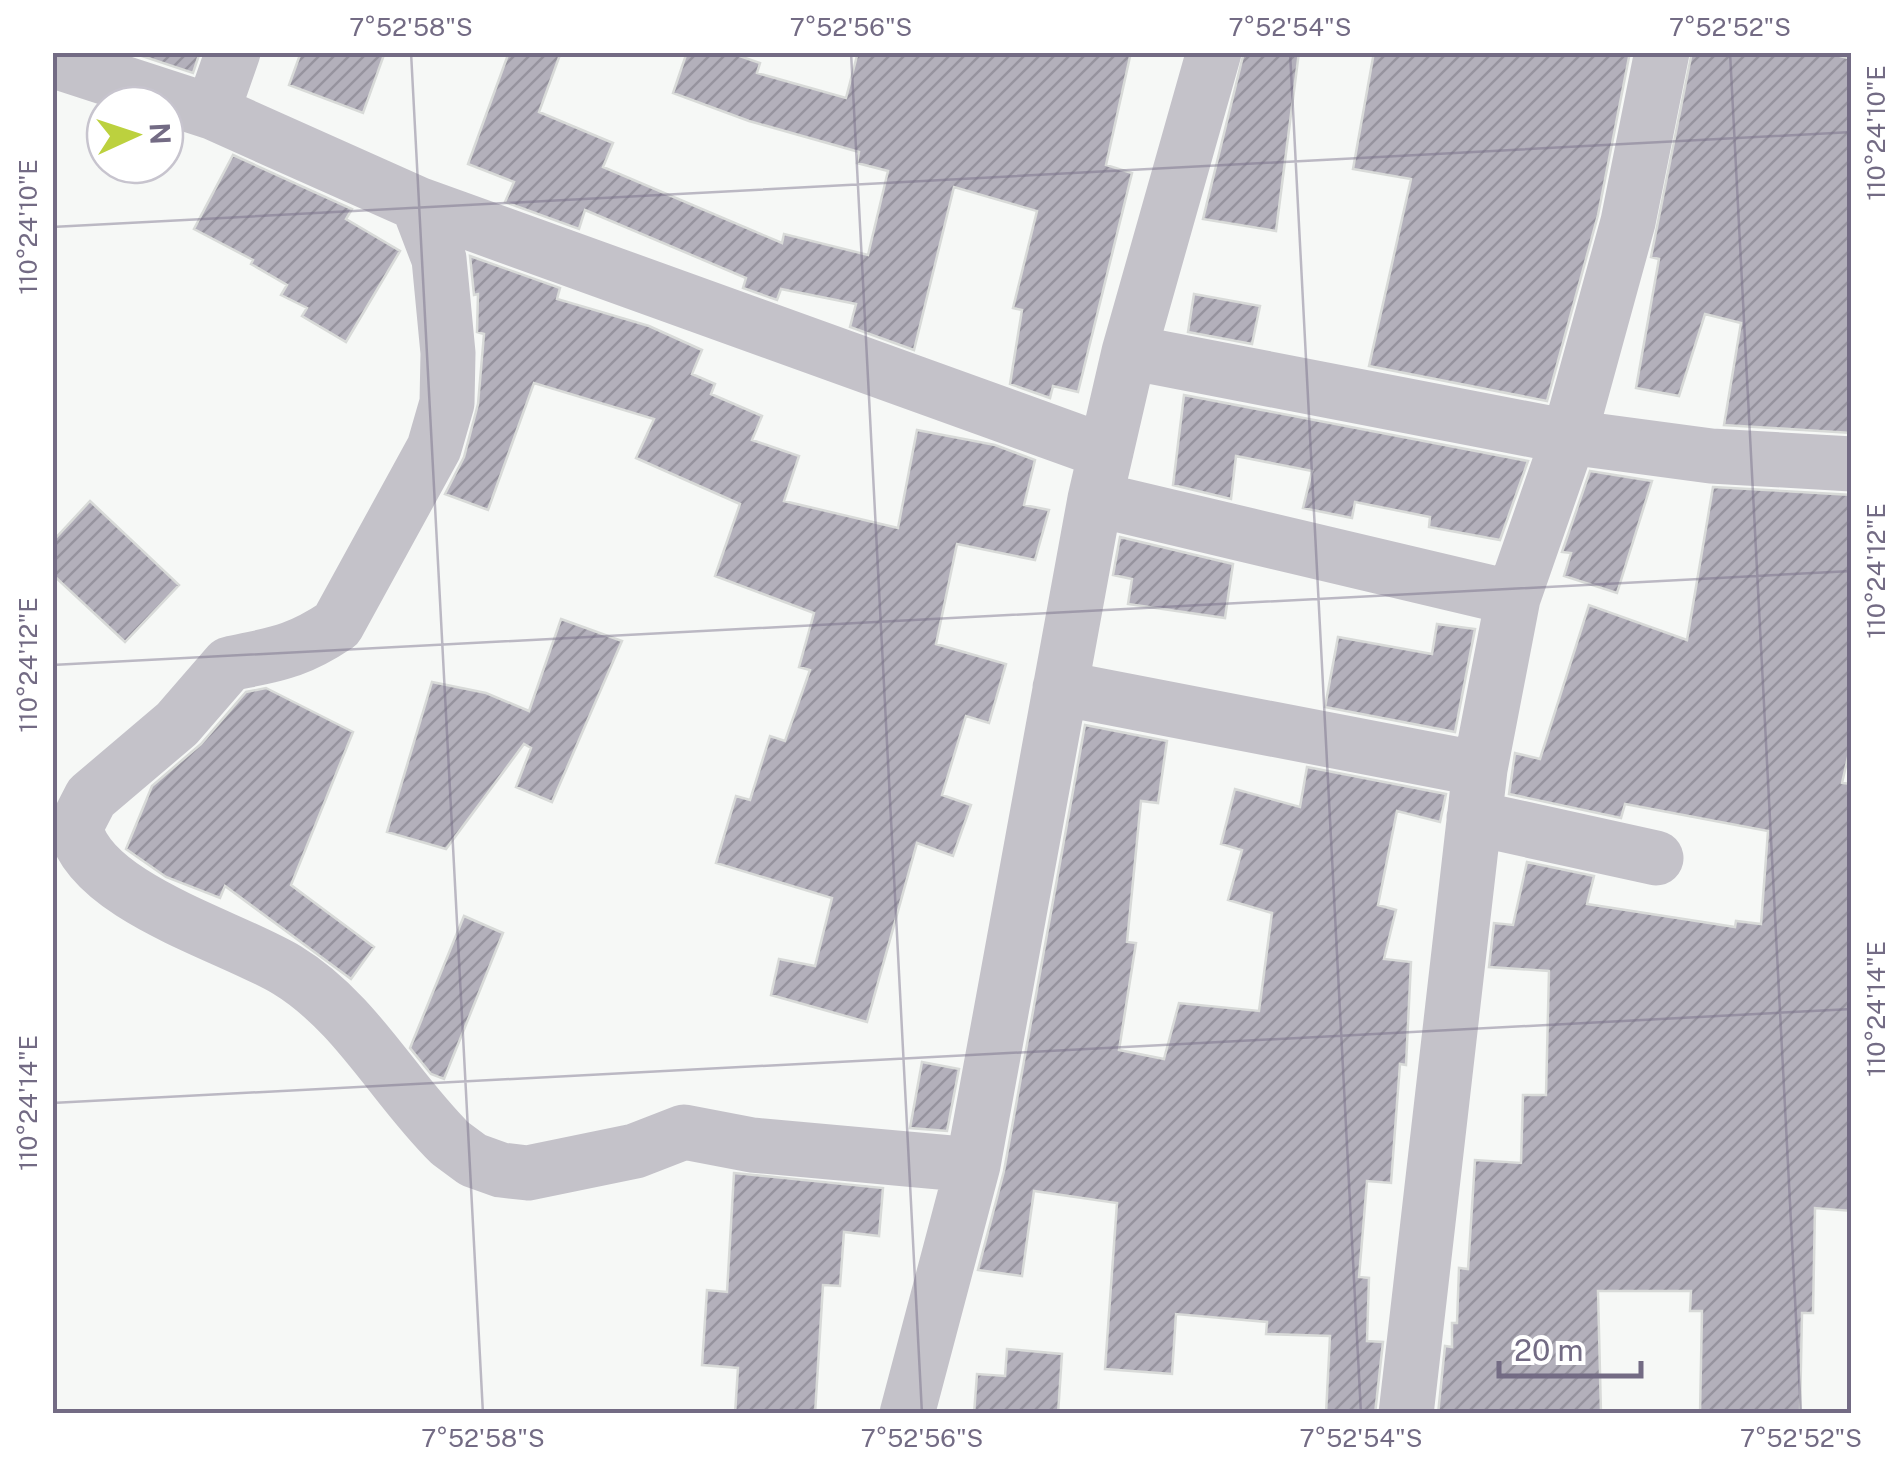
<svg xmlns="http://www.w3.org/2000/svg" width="1904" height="1466" font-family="'Public Sans',sans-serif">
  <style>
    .building { fill: url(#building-hatch); stroke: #d8dad8; stroke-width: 2.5 }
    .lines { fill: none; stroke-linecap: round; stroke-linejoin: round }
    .minor { stroke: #c4c2c9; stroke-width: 55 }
    .ticks { fill: none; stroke: #736b84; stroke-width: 2.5; stroke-opacity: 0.45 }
    .neatline { fill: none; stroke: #736b84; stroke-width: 4 }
    .ticks-label { font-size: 25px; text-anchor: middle; fill: #736b84 }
  </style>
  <defs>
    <pattern id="building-hatch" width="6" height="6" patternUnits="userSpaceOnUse" patternTransform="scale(2.5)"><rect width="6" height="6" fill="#b3b0bb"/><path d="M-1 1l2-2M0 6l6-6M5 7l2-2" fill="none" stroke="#96939e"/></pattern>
  </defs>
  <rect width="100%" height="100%" fill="#f6f8f6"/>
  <!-- building -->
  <path class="building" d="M130,52H200L193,73Z
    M301,52H385L363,113L289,85Z
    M509,52H561L539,112L613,143L603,167L782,243L784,234L868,255L888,171L857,163L859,152L749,121L673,93L687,52H728L760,63L757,73L846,98L858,52H1131L1106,165L1132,173L1078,392L1053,386L1050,398L1010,384L1022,310L1013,308L1037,211L954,187L914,350L850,327L856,304L781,289L777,300L743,288L746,278L585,210L579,229L505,202L514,182L468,164Z
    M1244,52H1299L1276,231L1203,219Z
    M1374,52H1630L1598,215L1547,401L1369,366L1411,179L1353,169Z
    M1692,52H1824L1852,59V433L1724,425L1741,323L1705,314L1679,396L1636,388L1659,259L1651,257Z
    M233,155L352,209L346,219L400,251L346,342L302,316L307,308L281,295L287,285L251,264L253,260L194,229Z
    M470,256L560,288L557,299L649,326L702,350L692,374L715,384L711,394L762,416L752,440L799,456L784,501L898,528L917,430L995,445L1035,460L1024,505L1049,510L1035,560L957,544L936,644L1006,664L989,723L966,716L942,795L971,805L953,856L917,843L867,1022L771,995L779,959L815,966L832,898L716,863L736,796L750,800L770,736L785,741L810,670L799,667L814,613L715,576L740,504L636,458L654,419L534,383L488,510L445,494L464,457L478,404L484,334L477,332L478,294L474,295Z
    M1194,294L1260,306L1252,344L1188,332Z
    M1184,395L1528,461L1500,540L1429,527L1430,517L1355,502L1352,518L1303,508L1312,471L1236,456L1231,499L1173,485Z
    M1590,471L1652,481L1617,593L1564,576L1571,553L1562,552Z
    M1713,487L1852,495V740L1842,783L1852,784V1211L1815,1208L1813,1313H1802L1800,1414H1700L1702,1311H1690L1691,1291H1598L1601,1414H1438L1445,1346L1452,1347V1323H1457L1459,1268L1468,1269L1475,1160L1521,1163L1523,1095H1546L1549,971L1489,967L1494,923L1513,925L1527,862L1594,876L1587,904L1735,927L1736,921L1761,924L1768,831L1625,804L1621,818L1509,794L1515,753L1540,759L1589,605L1687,640Z
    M90,501L179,585L125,642L52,574V542Z
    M1120,537L1233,564L1225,618L1128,604L1132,579L1113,575Z
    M561,619L622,641L552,802L516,787L531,748L524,744L446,849L387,832L432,682L486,693L529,711Z
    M1437,624L1475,629L1455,732L1325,707L1338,637L1432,654Z
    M266,688L353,732L291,885L374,947L351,979L225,886L220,898L166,877L126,849L152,786L201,744L246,692Z
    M1085,725L1167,741L1158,803L1141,801L1127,942L1136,943L1119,1050L1164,1059L1179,1003L1259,1011L1272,913L1228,900L1242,850L1221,844L1235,789L1300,807L1307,767L1446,794L1440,822L1397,811L1378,905L1396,910L1384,959L1411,962L1406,1065L1400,1064L1391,1183L1367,1181L1359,1277L1369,1278L1367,1341L1383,1342L1375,1414H1326L1330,1336L1266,1334L1267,1322L1176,1314L1172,1374L1105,1369L1117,1203L1034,1191L1022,1276L978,1270L1004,1171Z
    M464,916L503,933L444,1079L431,1074L410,1048Z
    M922,1062L959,1069L947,1131L910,1128Z
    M734,1173L883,1188L879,1236L844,1232L840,1286L823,1285L815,1414H735L738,1368L702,1365L707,1290L727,1292Z
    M1007,1349L1062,1354L1058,1414H974L977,1374L1005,1376Z"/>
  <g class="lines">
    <!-- minor -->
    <path class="minor" d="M52,60L212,112L418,204L1106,452
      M212,112L233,52
      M418,204L439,259L448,353L447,403L434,448L337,625C295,653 275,654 229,664L177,724L91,797L75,828C92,898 229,935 287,970C356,1012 394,1088 450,1143L473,1160L501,1170L528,1173L635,1151L684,1132L752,1145L973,1165
      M1129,352L1569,437L1711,456L1852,464
      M1095,499L1513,598
      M1060,688L1480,769
      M1474,818L1656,858
      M907,1414L973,1165L1095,499L1129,352L1214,52
      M1406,1414L1480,769L1513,598L1569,437L1628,222L1662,52"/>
  </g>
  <!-- ticks -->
  <path class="ticks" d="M411,52L483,1414M851,52L922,1414M1290,52L1361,1414M1730,52L1801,1414M52,227L1852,132M52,665L1852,571M52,1103L1852,1009"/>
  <!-- border -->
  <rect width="1904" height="1466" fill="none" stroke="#ffffff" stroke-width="110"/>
  <!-- north arrow -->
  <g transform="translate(135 135) rotate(87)"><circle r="48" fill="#ffffff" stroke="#c7c4ce" stroke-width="2.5"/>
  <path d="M0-8L18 38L0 25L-18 38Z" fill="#bcd13e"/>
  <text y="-15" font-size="28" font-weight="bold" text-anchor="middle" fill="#736b84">N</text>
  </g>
  <!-- scale -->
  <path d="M1499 1361v15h142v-15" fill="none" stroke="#736b84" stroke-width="5"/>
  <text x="1514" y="1361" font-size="30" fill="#736b84" stroke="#ffffff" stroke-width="8" paint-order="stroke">20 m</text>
  <rect x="55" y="55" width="1794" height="1356" class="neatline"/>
  <g class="ticks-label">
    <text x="411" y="36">7°52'58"S</text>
    <text x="851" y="36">7°52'56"S</text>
    <text x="1290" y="36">7°52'54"S</text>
    <text x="1730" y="36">7°52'52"S</text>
    <text transform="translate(1876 133) rotate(-90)" y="9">110°24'10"E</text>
    <text transform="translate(28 227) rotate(-90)" y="9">110°24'10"E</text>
    <text transform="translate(1876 571) rotate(-90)" y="9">110°24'12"E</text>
    <text transform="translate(28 665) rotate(-90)" y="9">110°24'12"E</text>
    <text transform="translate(1876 1009) rotate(-90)" y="9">110°24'14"E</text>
    <text transform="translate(28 1103) rotate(-90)" y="9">110°24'14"E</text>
    <text x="483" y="1447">7°52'58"S</text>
    <text x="922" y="1447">7°52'56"S</text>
    <text x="1361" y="1447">7°52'54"S</text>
    <text x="1801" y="1447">7°52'52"S</text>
  </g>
</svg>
